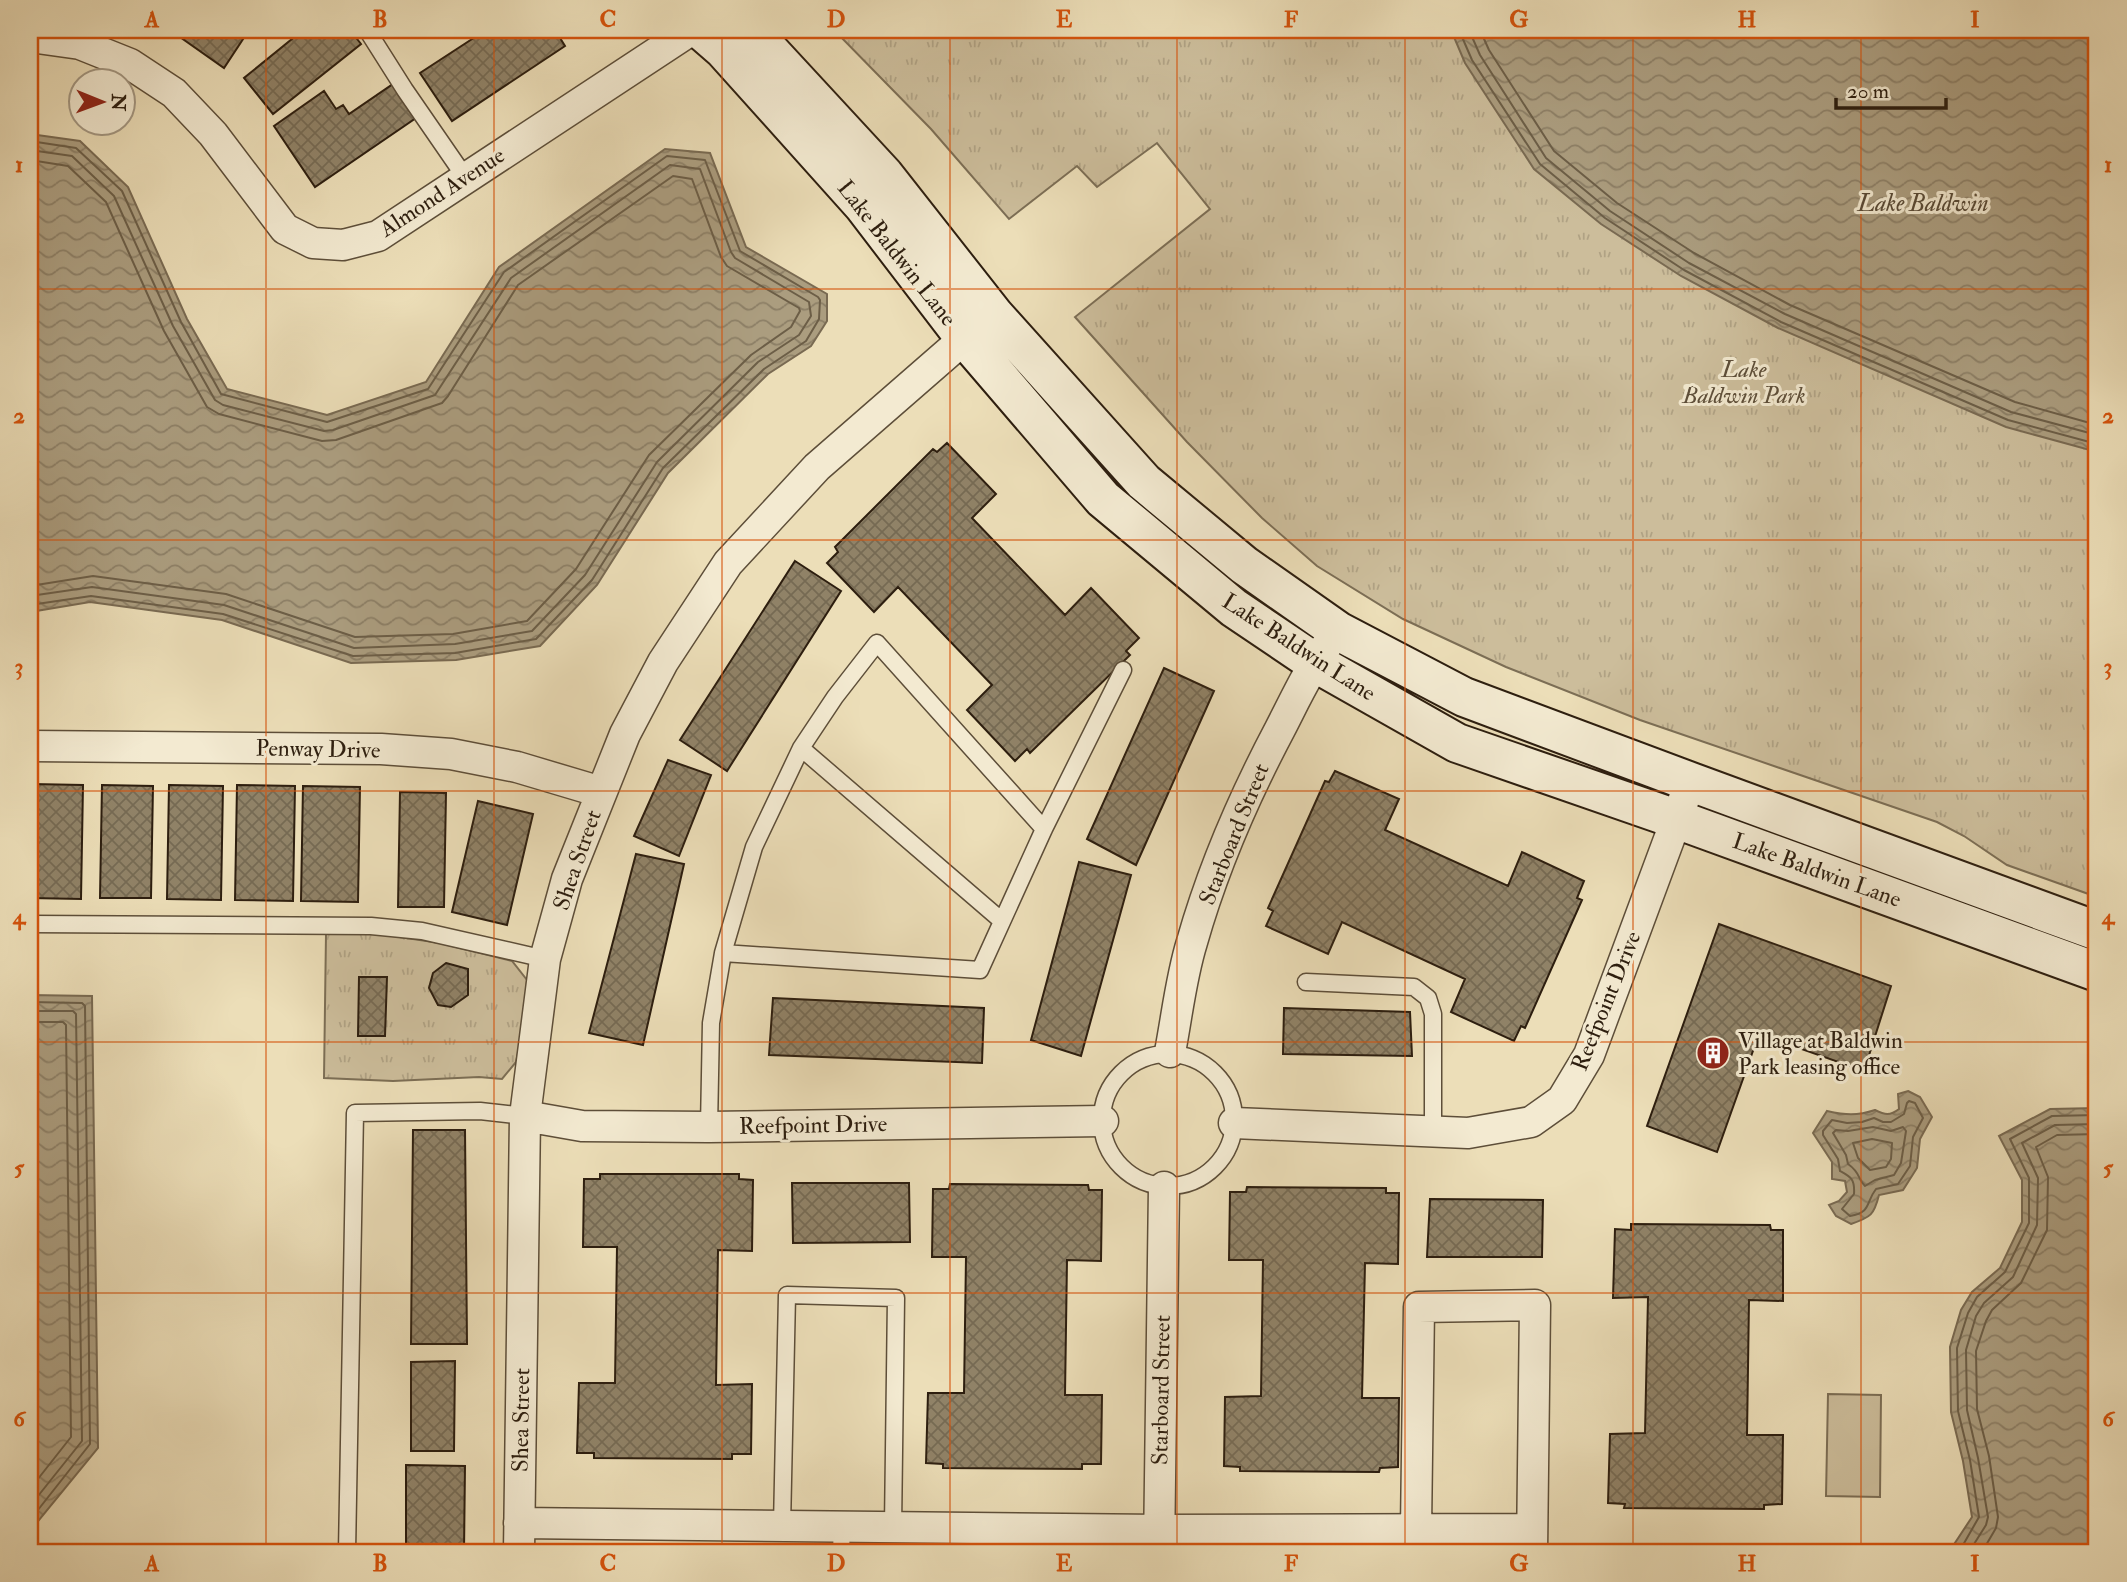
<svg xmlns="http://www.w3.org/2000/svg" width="2127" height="1582" font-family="'IM FELL Double Pica',serif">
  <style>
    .grass { fill: url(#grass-tufts); stroke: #7c6e55; stroke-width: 2 }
    .garden { fill: #ccbd9b; stroke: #7c6e55; stroke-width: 2 }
    .water { fill: url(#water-waves); stroke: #796a52; stroke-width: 2 }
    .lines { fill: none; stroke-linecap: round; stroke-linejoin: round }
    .shore { stroke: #6c5e47; stroke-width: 2 }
    .building { fill: url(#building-cross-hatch); stroke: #2d1e0f; stroke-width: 2 }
    .lane-casing { stroke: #5d4e39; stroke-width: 19 }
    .street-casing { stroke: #5d4e39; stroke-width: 33 }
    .secondary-casing { stroke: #2d1e0f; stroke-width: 42 }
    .lane { stroke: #f3ead1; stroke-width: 16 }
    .street { stroke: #f3ead1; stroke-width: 30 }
    .secondary { stroke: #f3ead1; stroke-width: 38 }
    .grid { fill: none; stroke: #d5530c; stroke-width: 2; stroke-opacity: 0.55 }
    .labels { text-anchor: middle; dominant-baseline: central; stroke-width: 6; stroke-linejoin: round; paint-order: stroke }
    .street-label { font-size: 23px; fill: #2d1e0f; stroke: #f3ead1 }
    .park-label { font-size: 23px; font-style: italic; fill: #5d4e39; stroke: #f3ead1 }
    .poi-label { font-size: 23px; fill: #2d1e0f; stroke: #f3ead1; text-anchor: start }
    .water-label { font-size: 24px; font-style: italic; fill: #594a36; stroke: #f3ead1 }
    .neatline { fill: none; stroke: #d5530c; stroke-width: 2.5 }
    .grid-label { font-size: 23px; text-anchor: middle; font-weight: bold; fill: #d5530c }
  </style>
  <defs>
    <pattern id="grass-tufts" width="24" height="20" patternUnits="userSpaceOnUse" patternTransform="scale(1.75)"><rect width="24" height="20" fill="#ccbd9b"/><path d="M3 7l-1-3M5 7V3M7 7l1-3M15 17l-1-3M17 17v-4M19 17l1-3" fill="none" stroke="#b0a284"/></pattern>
    <pattern id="water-waves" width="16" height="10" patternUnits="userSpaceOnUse" patternTransform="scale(1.75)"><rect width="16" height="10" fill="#ab9d7f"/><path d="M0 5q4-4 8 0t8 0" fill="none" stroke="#8c7f66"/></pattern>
    <pattern id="building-cross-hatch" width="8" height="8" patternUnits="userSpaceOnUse" patternTransform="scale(1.75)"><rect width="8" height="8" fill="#908267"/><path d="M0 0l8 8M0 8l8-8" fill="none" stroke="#766a53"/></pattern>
  </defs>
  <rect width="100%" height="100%" fill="#ecdeb8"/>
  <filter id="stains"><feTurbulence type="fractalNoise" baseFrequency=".00286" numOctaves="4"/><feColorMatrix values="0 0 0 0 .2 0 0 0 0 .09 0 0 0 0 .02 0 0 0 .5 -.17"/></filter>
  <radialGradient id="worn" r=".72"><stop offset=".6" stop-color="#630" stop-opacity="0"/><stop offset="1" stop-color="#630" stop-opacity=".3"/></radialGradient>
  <!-- grass -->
  <path class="grass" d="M834,30H1976L2097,103V897L2007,865L1964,836L1937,822L1640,720L1506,667L1403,619L1317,566L1262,518L1187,442L1075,317L1210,209L1157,143L1097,187L1077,166L1009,219L931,129Z
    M326,934H379L440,943L512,961L527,980L523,1030L516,1062L502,1079L479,1077L393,1081L324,1078Z"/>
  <!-- garden -->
  <path class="garden" d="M1828,1394L1881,1395L1880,1497L1826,1496Z"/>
  <!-- water -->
  <path class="water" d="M1451,30H2097V452L2006,427L1778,328L1681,276L1601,224L1534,169L1465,63Z
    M30,134L80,141L128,187L187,319L227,389L327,415L426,382L499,267L665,149L710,153L746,247L827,294V321L811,346L768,374L668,473L597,585L540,646L456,660L351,663L222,620L90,602L30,612Z
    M30,995L92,996L98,1448L30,1531Z
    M1908,1091L1920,1097L1932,1117L1920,1139L1917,1168L1903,1190L1879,1195C1874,1215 1871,1217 1851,1224L1836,1216L1829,1205L1839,1201L1847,1192L1845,1181L1832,1179V1162L1813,1133L1827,1111C1845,1115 1857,1116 1875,1110C1885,1115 1890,1116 1899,1109L1898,1094Z
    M2097,1108V1552H1949L1972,1517L1963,1461L1951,1412L1950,1347L1961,1310L1972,1292L2000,1268L2022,1222V1180L1999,1136L2050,1109Z"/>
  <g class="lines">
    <!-- shore -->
    <path class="shore" d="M1459,30L1472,60L1540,164L1605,218L1684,270L1781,322L2008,420L2097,444
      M1469,30L1480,55L1546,158L1610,211L1689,263L1785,314L2011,412L2097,435
      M1480,30L1489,50L1554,151L1617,203L1694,253L1790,305L2015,402L2097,425
      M30,141L76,148L122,191L181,322L221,394L327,422L428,389L504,272L667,156L705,160L740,251L818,297L820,300L819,319L806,341L764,369L663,468L592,580L536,639L455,653L353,656L223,614L91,596L30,605
      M30,150L72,156L114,196L173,326L215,400L223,405L324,431L333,430L435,395L511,278L670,165L700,169L731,252L735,258L809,302L811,316L799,335L758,362L657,462L585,575L532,631L455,644L354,648L224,605L92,587L30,596
      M30,160L68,166L106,202L164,331L207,407L219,414L322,441L336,440L442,403L448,396L518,285L673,176L692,179L721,257L727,266L799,308L800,311L791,327L751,355L649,455L576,569L527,621L453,634L355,637L226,594L93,576L30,586
      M30,1002L82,1003L85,1006L90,1444L30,1520
      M30,1011H73L76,1014L82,1441L30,1506
      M30,1022H63L66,1025L71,1437L30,1489
      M1909,1101L1915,1103L1923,1118L1913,1137L1910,1166L1898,1184L1876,1189C1865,1203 1872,1212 1850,1216L1842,1209L1854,1194C1855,1179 1851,1177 1840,1171L1838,1159L1823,1135V1131L1832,1120L1847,1123L1862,1122L1874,1118L1883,1122H1891L1904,1114L1907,1103Z
      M1873,1127L1891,1131L1903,1127L1906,1131L1901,1163L1894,1175L1875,1180L1865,1186C1858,1180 1861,1173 1848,1164L1846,1155L1833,1133L1836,1130L1848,1131Z
      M1872,1139L1892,1143L1891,1159L1886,1167L1870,1170L1858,1158L1853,1143Z
      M1959,1552L1979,1517L1970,1460L1958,1411L1957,1348L1968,1313L1977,1297L2005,1272L2029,1223V1178L2010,1139L2052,1116L2097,1115
      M1969,1552L1986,1525L1988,1517L1978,1458L1967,1410L1966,1350L1976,1316L1984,1303L2013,1277L2037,1225L2038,1178L2022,1143L2055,1125L2097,1124
      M1982,1552L1996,1528L1998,1517L1989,1456L1977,1409L1976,1351L1986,1321L1992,1310L2021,1283L2047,1230L2048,1177L2036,1147L2057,1135L2097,1134"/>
  </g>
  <!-- building -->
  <path class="building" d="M170,30H249L224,68Z
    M303,30H350L361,44L273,114L244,78Z
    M486,30H555L565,46L452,121L420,73Z
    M393,84L416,118L315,187L274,126L324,91L336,109L343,105L349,114Z
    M947,443L996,494L972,518L1065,615L1091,588L1139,638L1126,651L1130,655L1030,753L1027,749L1015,761L967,710L992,685L898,587L874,612L827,563L838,552L835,547L933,449L937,452Z
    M795,561L841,591L727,771L680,740Z
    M1164,668L1214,691L1136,865L1087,839Z
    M668,760L711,775L679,856L634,836Z
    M1335,771L1399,799L1385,830L1508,886L1522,852L1584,881L1577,898L1582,900L1525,1028L1521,1026L1514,1041L1451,1012L1465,979L1342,922L1328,954L1266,926L1273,911L1268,908L1325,781L1329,782Z
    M32,784L83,785L81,899L30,898Z
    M102,785L153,786L151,898H100Z
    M169,785L223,786L221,900L167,899Z
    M237,785L295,786L293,901L235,900Z
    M303,786L360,787L358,902L301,901Z
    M400,792L446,793L444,907H398Z
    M478,801L533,814L507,925L452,912Z
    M636,854L684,864L643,1045L589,1033Z
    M1079,862L1131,875L1081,1056L1031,1040Z
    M1719,924L1891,986L1864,1071L1759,1034L1717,1152L1647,1126Z
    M446,963L468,969V995L451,1007L438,1005L429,988L433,973Z
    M359,977H387L385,1036H358Z
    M773,998L984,1008L982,1063L769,1055Z
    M1284,1008L1410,1012L1412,1056L1283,1054Z
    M413,1130H465L467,1344H411Z
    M600,1174H739V1179L753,1180L752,1251L718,1250L716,1385L752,1384L751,1454H732V1459L594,1458V1453H577L579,1383H615L617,1247H583L584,1179H600Z
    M792,1183H909L910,1242L793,1243Z
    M950,1184L1088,1185L1089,1190H1102L1101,1261L1067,1260L1065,1395H1102L1101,1464H1082V1469L943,1468V1464L926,1463L928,1393H964L966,1257H932L933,1189H949Z
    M1247,1187L1386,1188V1193H1399L1398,1264L1365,1263L1362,1398H1399L1398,1467L1380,1468L1379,1472L1240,1471V1467L1224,1466L1225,1397L1261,1396L1263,1260H1229L1230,1192H1246Z
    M1430,1199L1543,1200L1542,1257H1427Z
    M1631,1224L1770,1225L1771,1230H1783V1301L1749,1300L1747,1435H1783L1782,1504L1764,1505V1509L1624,1508L1625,1504L1608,1503L1610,1434L1645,1433L1648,1297L1613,1298L1615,1229L1631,1230Z
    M455,1361L454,1451H411V1362Z
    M406,1465L465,1466L464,1552H406Z
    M1627,1549L1766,1550V1552H1627Z"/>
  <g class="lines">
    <defs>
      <path id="lane" d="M367,30L405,90L465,177
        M801,748L1002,921
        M30,924L371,926L422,931L545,959
        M723,953L980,970L1044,829L1123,670
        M1306,982L1414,987L1428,998L1433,1014V1132
        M1102 1120a66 66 0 1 1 132 0a66 66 0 1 1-132 0Z
        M709,1127L711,1023L723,953L754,847L801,748L835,697L877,643L1044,829
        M782,1526L787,1295L896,1298L893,1527
        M347,1552L355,1113L480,1111L525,1116
        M841,1552L842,1526"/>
      <path id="street" d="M30,37L80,44L130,64L174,93L213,134L285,229L313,243L343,245L378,236L691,30
        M30,746L381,749L451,754L517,767L601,792
        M1170,1052C1177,1016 1181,977 1192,942C1213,868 1244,797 1280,729C1295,700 1308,671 1327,645
        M525,1116L582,1126L709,1127L1103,1121
        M1234,1123L1468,1133L1531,1122L1562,1100L1589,1055L1684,799
        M519,1523L1160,1530L1532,1529
        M1416,1529L1419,1307L1535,1305L1532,1552
        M519,1552L525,1116L545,959L567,879L625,734L663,662L728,563L817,467L980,325
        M1159,1552L1164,1187"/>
      <path id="secondary" d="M701,30L724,50L863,205L964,337L1103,499L1234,608L1314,662L1457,743L1676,819L2097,972
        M750,30L884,175L994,315L1144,482L1244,565L1338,631L1464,697L1691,782L2097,931"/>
    </defs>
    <!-- lane casing -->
    <use href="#lane" class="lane-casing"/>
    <!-- street casing -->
    <use href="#street" class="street-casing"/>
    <!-- secondary casing -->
    <use href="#secondary" class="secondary-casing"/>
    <!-- lane -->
    <use href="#lane" class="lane"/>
    <!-- street -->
    <use href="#street" class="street"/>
    <!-- secondary -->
    <use href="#secondary" class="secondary"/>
  </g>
  <!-- grid -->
  <path class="grid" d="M266,30V1552M494,30V1552M722,30V1552M950,30V1552M1177,30V1552M1405,30V1552M1633,30V1552M1861,30V1552M30,289H2097M30,540H2097M30,791H2097M30,1042H2097M30,1293H2097"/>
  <!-- icons -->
  <defs>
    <symbol id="building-disc" viewBox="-11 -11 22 22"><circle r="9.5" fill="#8f2418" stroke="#f3ead1"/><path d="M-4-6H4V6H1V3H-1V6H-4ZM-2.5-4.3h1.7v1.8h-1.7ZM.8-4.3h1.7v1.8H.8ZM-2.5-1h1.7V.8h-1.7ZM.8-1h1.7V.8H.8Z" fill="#fff"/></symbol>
  </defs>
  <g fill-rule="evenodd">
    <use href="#building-disc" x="1694" y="1034" width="38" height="38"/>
  </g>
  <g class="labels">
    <!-- street labels -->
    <g class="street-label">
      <text transform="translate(442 192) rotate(-33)">Almond Avenue</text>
      <text transform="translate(897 253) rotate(52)">Lake Baldwin Lane</text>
      <text transform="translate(1299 647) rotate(33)">Lake Baldwin Lane</text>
      <text transform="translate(318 749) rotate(1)">Penway Drive</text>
      <text transform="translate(1234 834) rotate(-68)">Starboard Street</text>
      <text transform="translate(577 860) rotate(-71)">Shea Street</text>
      <text transform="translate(1817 870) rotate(20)">Lake Baldwin Lane</text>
      <text transform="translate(1606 1001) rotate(-68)">Reefpoint Drive</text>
      <text transform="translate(813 1125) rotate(-1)">Reefpoint Drive</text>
      <text transform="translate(1161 1390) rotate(-89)">Starboard Street</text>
      <text transform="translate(521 1420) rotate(-89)">Shea Street</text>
    </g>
    <!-- park labels -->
    <g class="park-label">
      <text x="1744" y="369">Lake<tspan x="1744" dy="26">Baldwin Park</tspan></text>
    </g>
    <!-- poi labels -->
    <g class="poi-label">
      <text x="1738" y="1040">Village at Baldwin<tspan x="1738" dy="26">Park leasing office</tspan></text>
    </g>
    <!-- water labels -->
    <g class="water-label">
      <text x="1923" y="203">Lake Baldwin</text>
    </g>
  </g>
  <!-- margin -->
  <rect width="2127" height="1582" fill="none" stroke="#ecdeb8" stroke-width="77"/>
  <!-- north arrow -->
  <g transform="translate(102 102) rotate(91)"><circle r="33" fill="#f3ead1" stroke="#a49883" stroke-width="2"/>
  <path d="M0-5L12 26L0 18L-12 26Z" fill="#8f2418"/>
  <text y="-10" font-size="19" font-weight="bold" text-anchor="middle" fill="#2d1e0f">N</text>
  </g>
  <!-- scale -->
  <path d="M1836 98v10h110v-10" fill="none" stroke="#2d1e0f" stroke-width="3.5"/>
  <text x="1847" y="98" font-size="21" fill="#2d1e0f" stroke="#f3ead1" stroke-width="5" paint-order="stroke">20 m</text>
  <rect x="38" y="38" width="2050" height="1506" class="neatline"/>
  <g class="grid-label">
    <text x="152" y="27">A</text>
    <text x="380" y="27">B</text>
    <text x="608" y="27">C</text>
    <text x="836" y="27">D</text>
    <text x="1064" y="27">E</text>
    <text x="1291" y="27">F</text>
    <text x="1519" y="27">G</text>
    <text x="1747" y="27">H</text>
    <text x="1975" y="27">I</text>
    <text x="19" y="172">1</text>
    <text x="2108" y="172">1</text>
    <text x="19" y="423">2</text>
    <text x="2108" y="423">2</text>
    <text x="19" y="674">3</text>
    <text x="2108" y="674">3</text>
    <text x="19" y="924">4</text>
    <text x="2108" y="924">4</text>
    <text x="19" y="1175">5</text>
    <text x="2108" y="1175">5</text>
    <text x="19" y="1426">6</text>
    <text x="2108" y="1426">6</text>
    <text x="152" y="1571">A</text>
    <text x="380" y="1571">B</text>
    <text x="608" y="1571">C</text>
    <text x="836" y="1571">D</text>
    <text x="1064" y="1571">E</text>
    <text x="1291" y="1571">F</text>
    <text x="1519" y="1571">G</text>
    <text x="1747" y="1571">H</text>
    <text x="1975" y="1571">I</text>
  </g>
  <rect width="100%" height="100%" filter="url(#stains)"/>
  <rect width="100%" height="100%" fill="url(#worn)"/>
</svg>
